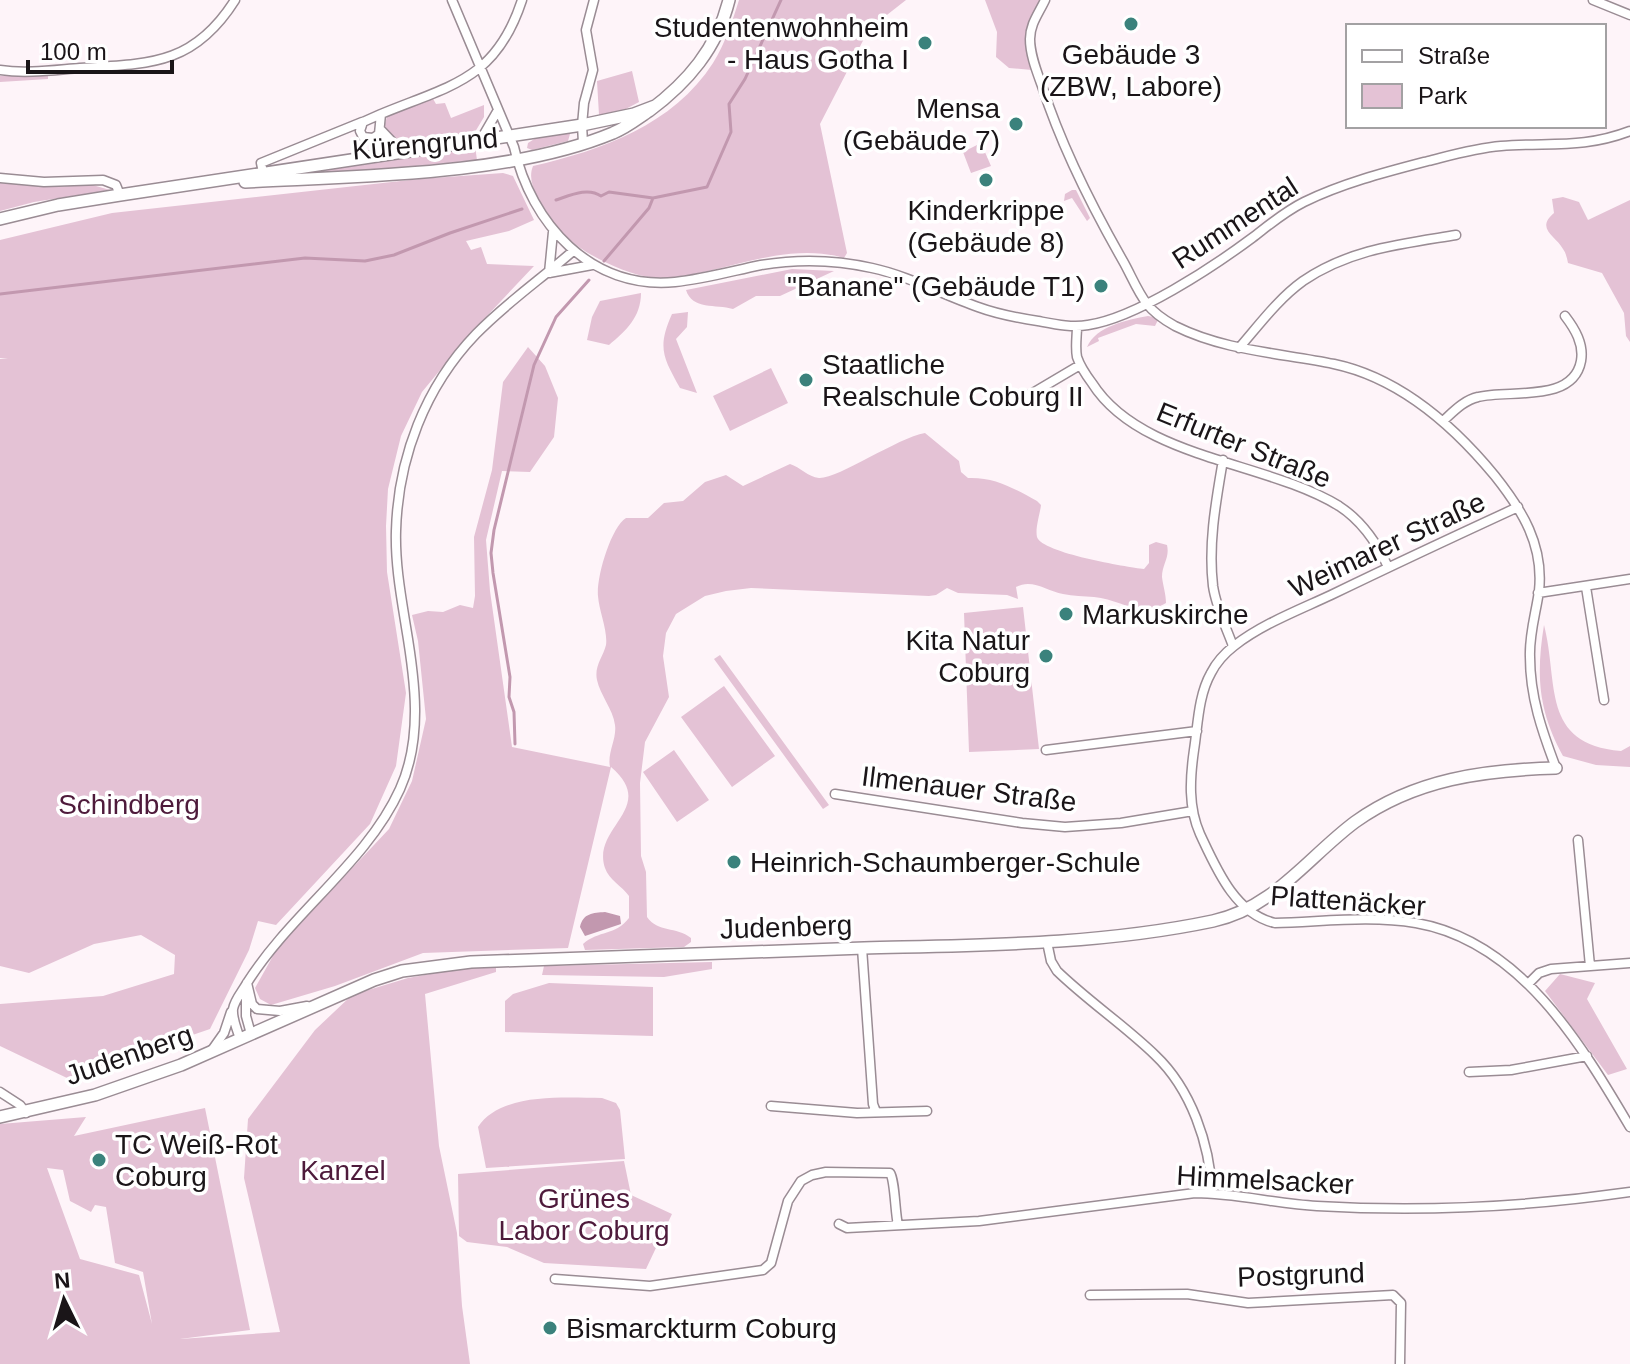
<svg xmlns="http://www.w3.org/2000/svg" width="1630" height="1364" font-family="Arial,sans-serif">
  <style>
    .green { fill: #e4c2d5; fill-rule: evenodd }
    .water { fill: #c298af }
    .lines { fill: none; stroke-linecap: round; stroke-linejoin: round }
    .stream { stroke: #c298af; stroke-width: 3 }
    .street-casing { stroke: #9a8c94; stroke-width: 11 }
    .secondary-casing { stroke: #9a8c94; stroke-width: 14 }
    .street { stroke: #fff; stroke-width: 8 }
    .secondary { stroke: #fff; stroke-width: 11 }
    .poi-dot { fill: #3b827c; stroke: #fff; stroke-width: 3 }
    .labels { text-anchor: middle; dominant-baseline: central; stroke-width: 7; stroke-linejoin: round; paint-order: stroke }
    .poi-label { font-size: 28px; fill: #1a1518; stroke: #fff; text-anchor: start }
    .street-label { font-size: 28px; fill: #1a1518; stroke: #fff }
    .park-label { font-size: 28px; fill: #4e1a3b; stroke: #fff }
  </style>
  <rect width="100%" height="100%" fill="#fef4f9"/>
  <!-- green -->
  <path class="green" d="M739,0H906L869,29L820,124L847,253L844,258C784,240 723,275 663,278C640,278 619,269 599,259C579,249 561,235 549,215C540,201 526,183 533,166C602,150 673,125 713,63C725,44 732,22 739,0Z
    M985,0H1039L1026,35V47L1032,70L1009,68L996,57L997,32Z
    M632,71L639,102L620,112L599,115L597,81Z
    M48,75V79L0,82V76Z
    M432,97L436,104L445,103L451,118L484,105V117L475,132L401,144L390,136L384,126L388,114Z
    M566,133L570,134L568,141L532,150L527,148L528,143L536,138Z
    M981,143L991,166L971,173L963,152Z
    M475,146L477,160L389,169L297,174Z
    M503,173L513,176L534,220L509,231L466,241L471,250L481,247L487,264L534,266L469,335L422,392L401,436L388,489L386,526L387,572L406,693L396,766L370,824L276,925L258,921L249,950L210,1029L67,1078L0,1046V1004L103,996L174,974L175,955L141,935L94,944L29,973L0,966V359L8,358H0V240L112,213L419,179Z
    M0,183L57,187L89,184L110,190L34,202L0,211Z
    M1072,190H1076L1090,218L1087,221L1072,198L1064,201L1065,194Z
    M1563,197L1579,202L1588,220L1630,200V342L1626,336L1624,313L1602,273L1568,263C1567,258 1566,253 1563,249C1556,236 1535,229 1554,213L1552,199Z
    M792,269L834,271L780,296H756L733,309C716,304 692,310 686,290Z
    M641,293C641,317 626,331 609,345L587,340L592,317L600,301Z
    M688,312L687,327L676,339L697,393L680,388C663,357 657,348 672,314Z
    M1148,316L1159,318L1155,326L1136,324L1098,338L1099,341L1087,347C1096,326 1127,320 1148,316Z
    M528,347L545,366L558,398L554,437L530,472L502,471L486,540L490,591L512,747L610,767C607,753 617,739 615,725C613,709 600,695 597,680C594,666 603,657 606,645C608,631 599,611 598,596C596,578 611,527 626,518H648L664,503L683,501L705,482L726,475L743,486L790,464C800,467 808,477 819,478C838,479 897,438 925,433L959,461L961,472L968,478C995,477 1013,488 1037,501L1041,505C1040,514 1035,528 1037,537C1042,553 1127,567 1144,569L1149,563V545L1156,542L1167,545C1170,558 1162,564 1162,577C1163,586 1166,594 1166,603C1140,619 1120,599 1094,597C1084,596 1073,596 1063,594C1047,591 1032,578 1016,587L1018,599L1007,595L958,593L947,588L936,595L929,596L751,588L726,591L705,596L676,614L666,633L663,656L669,697L645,742L640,783L641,856L646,872L647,917C658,933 676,926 691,938V942L684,947L585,950L583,944C599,930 615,936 629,918V896C622,886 609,880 605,868C591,827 659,808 611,767L568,948L423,953L335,986L271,1005L260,999L255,988L278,947L389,829L412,781L426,719L418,641L412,615L428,611L443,612L460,605L473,608L475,596L474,537L492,470L503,382Z
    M771,368L788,403L730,431L713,396Z
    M1023,607L1039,749L969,752L964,613Z
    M1544,625C1559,683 1540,744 1621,751L1630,746V767L1596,765L1563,756C1538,710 1536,675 1544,625Z
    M720,655L829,805L823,809L714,659Z
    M724,686L775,756L732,787L681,717Z
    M674,750L709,800L677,822L643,772Z
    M712,962V969L664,977L542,975L544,966Z
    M496,967V972L425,994L439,1146L457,1233L462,1306L470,1364H0V1124L86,1117L74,1136L205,1108L250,1330L180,1339L280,1332L244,1178L248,1119L315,1030L352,995L408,978L464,968ZM47,1168L63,1170L70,1201L91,1212L95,1205L106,1207L115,1263L143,1272L152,1324L139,1275L80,1259Z
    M1560,974L1595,983L1587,999L1627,1069L1608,1075L1545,991Z
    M549,983L653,987V1036L505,1032V1001L513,994Z
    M602,1098L616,1103L620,1110L625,1159L486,1168L478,1127C501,1092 564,1098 602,1098Z
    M624,1161L631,1195L672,1214L646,1269L544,1263L507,1247L467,1242L459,1236L458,1174Z"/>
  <!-- water -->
  <path class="water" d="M605,912L620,916L621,924L585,936L580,927C583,913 593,913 605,912Z"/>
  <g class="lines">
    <!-- stream -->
    <path class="stream" d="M556,200C571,195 588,187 601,196L609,192L653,198L707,187L731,132L729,104L745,79L781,0
      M604,261L649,208L653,198
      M0,294L305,258L365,261L394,255L450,233L522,209
      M515,744L514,712L509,697L510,677L493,573L491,553L494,530L534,365L556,317L589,280"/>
    <defs>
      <path id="street" d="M452,0L514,147C531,224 591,290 675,282C704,279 732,271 761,265C797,259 837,260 872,268C909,276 943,295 978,307C997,314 1018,318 1038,321C1054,324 1072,328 1088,325C1136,318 1213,267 1252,238C1269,225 1284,212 1304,202C1343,183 1386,172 1428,161C1452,155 1476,148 1501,146C1549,142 1583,149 1630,131
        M1045,0C1039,13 1030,24 1030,39C1030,55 1037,72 1042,86C1062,148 1091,205 1123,261C1131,275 1137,291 1147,304C1154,313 1166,321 1175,326C1225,351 1281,353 1334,364C1400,378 1453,425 1495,476C1522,510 1544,545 1539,591C1536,613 1529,634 1530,657C1530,697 1542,731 1556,768
        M1593,0L1630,15
        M0,70C26,74 54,70 80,68C150,64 194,65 235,0
        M381,114L363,122L360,131L363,137L373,138L379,134L381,114C451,85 496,80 522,0
        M381,130L403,153
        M480,141L498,110
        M583,143L582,125L584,103L593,70L586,30L594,0
        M264,177L261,163L362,122
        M0,178L44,182L103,180L116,185L120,195
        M549,273L592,265
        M549,273L553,232
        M1077,326C1077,336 1075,347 1077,357C1080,366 1086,375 1092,383C1140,459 1266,461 1339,506C1362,521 1377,543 1388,567
        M1239,348C1259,325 1278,299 1303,281C1350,249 1401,244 1456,235
        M1026,397L1080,365
        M1443,421C1453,412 1464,400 1478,397C1508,389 1573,404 1581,361C1584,344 1575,329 1565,316
        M1223,460C1216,501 1208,544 1213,586C1216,607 1226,627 1233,646
        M1518,507C1455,536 1393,565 1331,595C1299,610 1262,624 1234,646C1225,653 1216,663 1211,673C1198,696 1198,725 1194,750C1190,778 1188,807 1200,834C1216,868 1235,914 1275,923C1321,922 1369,915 1416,923C1520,941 1581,1044 1630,1127
        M1586,587L1604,700
        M1538,593L1630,579
        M1046,750L1197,731
        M835,794L1022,823L1065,827L1121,823L1193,811
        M1578,840L1590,966
        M1047,942L1051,961L1057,971C1088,1001 1124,1025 1155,1055C1191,1089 1210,1144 1212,1193
        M862,948L873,1104L876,1112
        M247,983L252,1004L257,1009L280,1011L307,1006
        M1528,984L1539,973L1551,969L1630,963
        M246,992V1016L251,1034
        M240,1039C237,1029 232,1019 233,1009C235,999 242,992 247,983C291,913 367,862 400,789C423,738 415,680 406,627C401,596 395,563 396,531C398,458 425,387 476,334C506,303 541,279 573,251
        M212,1050L224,1033L231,1012
        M1469,1072L1511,1070L1587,1056
        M0,1092L20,1105L26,1113
        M771,1106L857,1113L927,1111
        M839,1224L847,1228L979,1221L1195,1193C1236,1193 1276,1204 1317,1206C1421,1212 1527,1207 1630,1192
        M555,1279L650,1286L763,1270L771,1263L788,1201L801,1181L812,1175L826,1172L890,1173C895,1180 895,1213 898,1225
        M1090,1295L1187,1294L1248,1303L1393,1295L1401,1303L1400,1364"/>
      <path id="secondary" d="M245,182C356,176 510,176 613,133C626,128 637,119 649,111C688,82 717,48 729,0
        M0,219L58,205L120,195L582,125L634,114L655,106
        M0,1117L95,1095L181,1065L374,980L402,971L471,962C602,957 733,952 864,948C980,945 1099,945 1213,921C1274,908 1308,857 1355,822C1415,779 1484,770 1556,768"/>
    </defs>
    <!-- street casing -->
    <use href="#street" class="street-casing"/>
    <!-- secondary casing -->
    <use href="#secondary" class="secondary-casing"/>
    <!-- street -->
    <use href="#street" class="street"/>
    <!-- secondary -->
    <use href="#secondary" class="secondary"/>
  </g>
  <!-- markers -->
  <g class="poi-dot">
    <circle cx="1131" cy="24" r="8"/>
    <circle cx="925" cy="43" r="8"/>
    <circle cx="1016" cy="124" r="8"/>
    <circle cx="986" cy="180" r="8"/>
    <circle cx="1101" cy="286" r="8"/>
    <circle cx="806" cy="380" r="8"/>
    <circle cx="1066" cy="614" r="8"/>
    <circle cx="1046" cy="656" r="8"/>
    <circle cx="734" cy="862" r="8"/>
    <circle cx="99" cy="1160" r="8"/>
    <circle cx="550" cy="1328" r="8"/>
  </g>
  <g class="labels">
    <!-- poi labels -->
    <g class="poi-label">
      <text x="909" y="27" text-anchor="end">Studentenwohnheim<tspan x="909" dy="32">- Haus Gotha I</tspan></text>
      <text x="1131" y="54" text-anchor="middle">Gebäude 3<tspan x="1131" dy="32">(ZBW, Labore)</tspan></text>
      <text x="1000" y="108" text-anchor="end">Mensa<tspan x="1000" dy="32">(Gebäude 7)</tspan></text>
      <text x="986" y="210" text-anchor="middle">Kinderkrippe<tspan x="986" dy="32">(Gebäude 8)</tspan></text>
      <text x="1085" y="286" text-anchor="end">"Banane" (Gebäude T1)</text>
      <text x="822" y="364">Staatliche<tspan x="822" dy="32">Realschule Coburg II</tspan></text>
      <text x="1082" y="614">Markuskirche</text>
      <text x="1030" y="640" text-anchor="end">Kita Natur<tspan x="1030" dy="32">Coburg</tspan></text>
      <text x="750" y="862">Heinrich-Schaumberger-Schule</text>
      <text x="115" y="1144">TC Weiß-Rot<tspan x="115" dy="32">Coburg</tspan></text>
      <text x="566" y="1328">Bismarckturm Coburg</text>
    </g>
    <!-- street labels -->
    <g class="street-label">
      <text transform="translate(425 144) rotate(-5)">Kürengrund</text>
      <text transform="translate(1235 223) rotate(-33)">Rummental</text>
      <text transform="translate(1244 445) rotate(22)">Erfurter Straße</text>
      <text transform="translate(1387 545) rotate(-25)">Weimarer Straße</text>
      <text transform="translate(969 789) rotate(7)">Ilmenauer Straße</text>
      <text transform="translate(1348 901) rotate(4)">Plattenäcker</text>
      <text transform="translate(786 927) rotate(-2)">Judenberg</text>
      <text transform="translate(129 1055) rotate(-19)">Judenberg</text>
      <text transform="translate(1265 1180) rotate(3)">Himmelsacker</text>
      <text transform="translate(1301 1275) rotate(-2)">Postgrund</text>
    </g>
    <!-- park labels -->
    <g class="park-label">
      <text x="129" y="804">Schindberg</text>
      <text x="343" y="1170">Kanzel</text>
      <text x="584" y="1198">Grünes<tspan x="584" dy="32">Labor Coburg</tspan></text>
    </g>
  </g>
  <!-- legend -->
  <rect x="1346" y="24" width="260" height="104" fill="#ffffff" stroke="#a3a1a3" stroke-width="2"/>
  <rect x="1362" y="50" width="40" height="12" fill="#ffffff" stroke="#a3a1a3" stroke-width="2"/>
  <text x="1418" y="64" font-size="24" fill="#1a1518">Straße</text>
  <rect x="1362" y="84" width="40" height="24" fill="#e4c2d5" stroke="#a3a1a3" stroke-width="2"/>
  <text x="1418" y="104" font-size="24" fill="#1a1518">Park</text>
  <!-- north arrow -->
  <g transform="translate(64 1300) rotate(355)" stroke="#ffffff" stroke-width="6" paint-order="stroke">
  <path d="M0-6L14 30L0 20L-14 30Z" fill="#1a1518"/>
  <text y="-12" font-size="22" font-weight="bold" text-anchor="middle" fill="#1a1518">N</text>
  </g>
  <!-- scale -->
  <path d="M28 60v12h144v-12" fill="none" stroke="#1a1518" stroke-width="4"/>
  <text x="40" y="60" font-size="24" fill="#1a1518" stroke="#ffffff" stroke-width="6" paint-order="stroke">100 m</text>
</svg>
